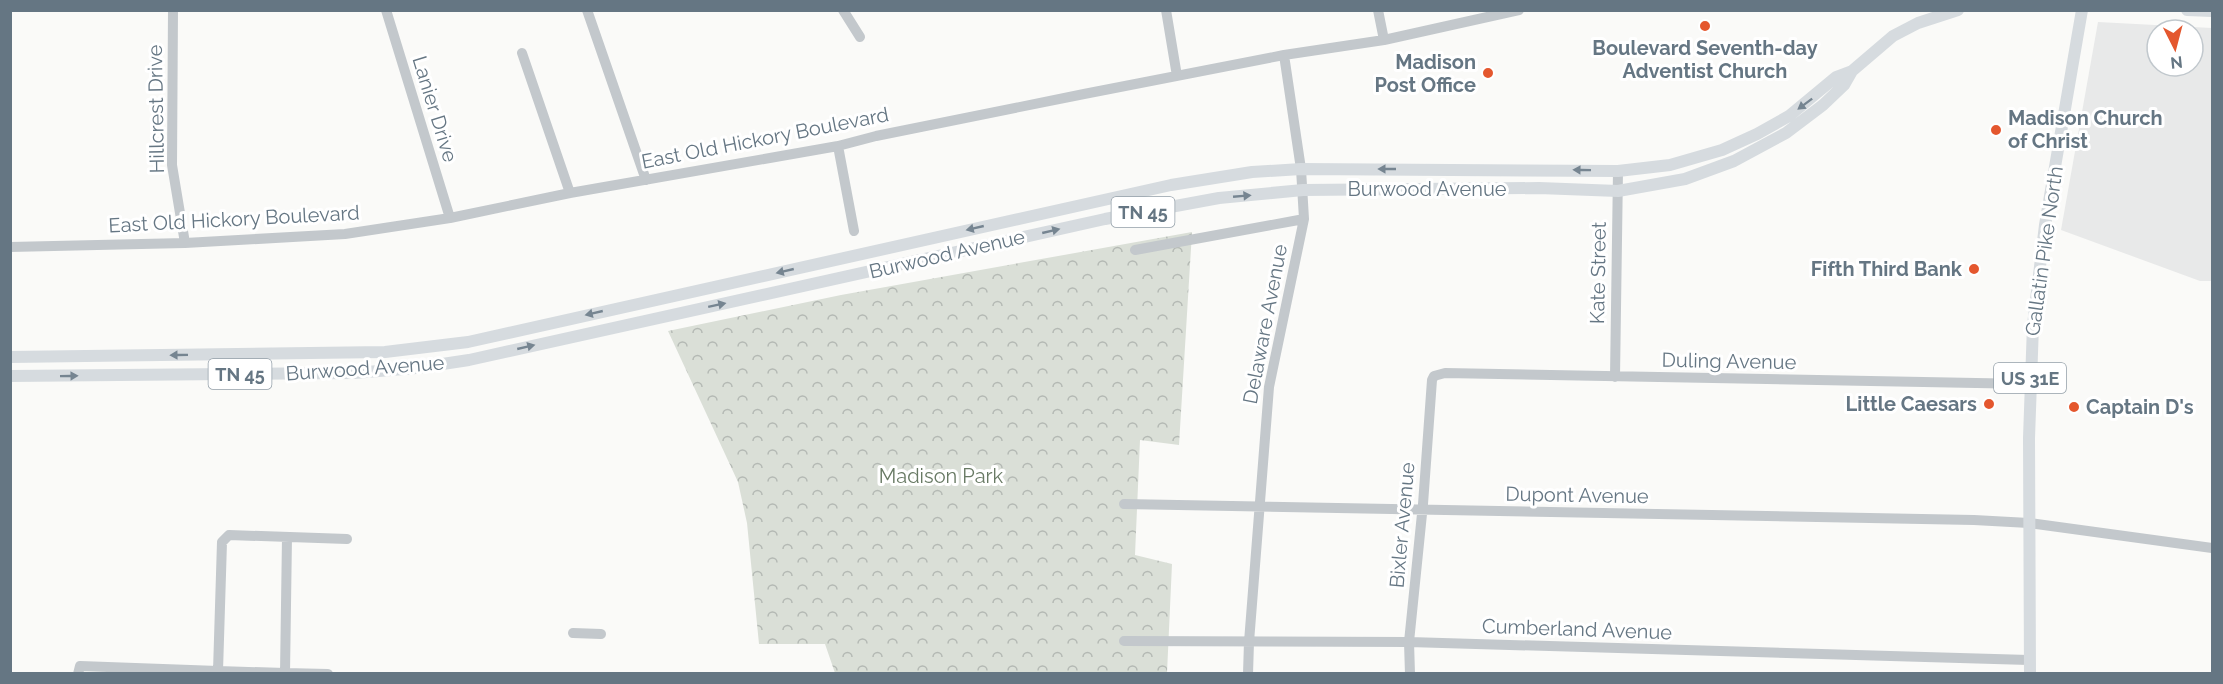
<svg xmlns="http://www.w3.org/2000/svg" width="2223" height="684" font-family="Raleway,sans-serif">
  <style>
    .built { fill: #e8e9e9; fill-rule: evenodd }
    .park { fill: url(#park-crowns) }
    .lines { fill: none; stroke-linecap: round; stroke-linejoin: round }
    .minor { stroke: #c3c8cc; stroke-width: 10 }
    .major { stroke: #d6dbdf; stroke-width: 12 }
    .oneway { fill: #768591 }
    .poi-dot { fill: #e4572e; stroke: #fff; stroke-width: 2 }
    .labels { text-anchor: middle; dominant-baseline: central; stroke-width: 6; stroke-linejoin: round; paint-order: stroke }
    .shield { fill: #fff; stroke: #939fa8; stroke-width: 1.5 }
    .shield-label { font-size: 18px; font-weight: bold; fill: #657683 }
    .poi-label { font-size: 20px; font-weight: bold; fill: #657683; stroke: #fff; text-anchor: end }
    .street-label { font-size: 20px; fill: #657683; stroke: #fff }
    .park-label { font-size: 20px; fill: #687a64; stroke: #fff }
  </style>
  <defs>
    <pattern id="park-crowns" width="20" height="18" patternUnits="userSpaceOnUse" patternTransform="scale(1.5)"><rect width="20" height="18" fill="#dadfd7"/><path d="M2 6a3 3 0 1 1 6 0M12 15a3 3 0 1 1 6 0" fill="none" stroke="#b4b9b4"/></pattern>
  </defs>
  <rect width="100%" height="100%" fill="#fafaf8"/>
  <!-- built -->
  <path class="built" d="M2098,22L2212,28V281H2200L2061,230ZM2157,30H2193V66H2157Z"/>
  <!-- park -->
  <path class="park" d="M1192,232L1179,445L1140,440L1135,555L1172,564L1167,673H835L825,644H759L747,523L738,482L668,331L841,295Z"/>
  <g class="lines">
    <!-- minor -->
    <path class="minor" d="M173,10L172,165L185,243
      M386,10L450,218
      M587,10L646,180
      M843,10L860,37
      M1166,10L1177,76
      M1378,10L1384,40
      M522,53L570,193
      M838,146L854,231
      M10,247L185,243L345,234L450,218L570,193L838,146L876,136L1084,94L1284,55L1384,40L1519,10
      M1135,250L1304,219
      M1615,377L1618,171
      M1124,504L1974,520L2029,523L2212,548
      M573,633L601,634
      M1124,641L1409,642L2029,660
      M218,671L285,673L287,537
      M285,673L328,674
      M78,674L80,666L218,671L222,542L229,535L347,539
      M1248,674L1249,642L1269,387L1304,219L1301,169L1284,55
      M1410,674L1409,642L1423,504L1432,380L1434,376L1445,373L2029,384"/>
    <!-- major -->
    <path class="major" d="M2187,10L2212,11
      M10,357L385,352L468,342L1171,185L1252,172L1301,169L1618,171L1670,165L1722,150L1757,134L1789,116L1836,77L1852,71
      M10,376L354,373L416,368L469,360L1105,219L1219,198L1303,190L1539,188L1618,191L1685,179L1734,161L1786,133L1823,105L1844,85L1852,71L1893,36L1918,23L1958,10
      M2030,674L2029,438L2033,325L2045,225L2082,10"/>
  </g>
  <!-- one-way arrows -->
  <defs><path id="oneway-solid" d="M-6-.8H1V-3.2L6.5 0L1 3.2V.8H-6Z" transform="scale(1.5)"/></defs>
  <g class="oneway">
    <use href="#oneway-solid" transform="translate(1805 104) rotate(143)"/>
    <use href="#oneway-solid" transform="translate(1387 169) rotate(180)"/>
    <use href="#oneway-solid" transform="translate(1582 170) rotate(-179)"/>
    <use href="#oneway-solid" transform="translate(1242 196) rotate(-5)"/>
    <use href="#oneway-solid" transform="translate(975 228) rotate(167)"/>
    <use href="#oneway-solid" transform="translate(1051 231) rotate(-13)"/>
    <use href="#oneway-solid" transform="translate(785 271) rotate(167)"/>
    <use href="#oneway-solid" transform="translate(717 305) rotate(-12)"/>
    <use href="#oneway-solid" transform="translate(594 313) rotate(167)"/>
    <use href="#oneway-solid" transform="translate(526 347) rotate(-13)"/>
    <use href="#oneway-solid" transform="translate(179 355) rotate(179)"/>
    <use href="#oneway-solid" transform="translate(69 376) rotate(-1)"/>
  </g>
  <!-- markers -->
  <g class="poi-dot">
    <circle cx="1705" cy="26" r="6"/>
    <circle cx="1488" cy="73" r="6"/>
    <circle cx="1996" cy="130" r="6"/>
    <circle cx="1974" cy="269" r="6"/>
    <circle cx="1989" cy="404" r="6"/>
    <circle cx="2074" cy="407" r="6"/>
  </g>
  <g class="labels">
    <!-- shield labels -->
    <g class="shield">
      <rect x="1111.5" y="197" width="63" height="30" rx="4.5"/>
      <rect x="208.5" y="359" width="63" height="30" rx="4.5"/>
      <rect x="1994" y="363" width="72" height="30" rx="4.5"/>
    </g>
    <g class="shield-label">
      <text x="1143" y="212">TN 45</text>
      <text x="240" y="374">TN 45</text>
      <text x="2030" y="378">US 31E</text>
    </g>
    <!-- poi labels -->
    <g class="poi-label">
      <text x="1705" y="48" text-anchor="middle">Boulevard Seventh-day<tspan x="1705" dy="23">Adventist Church</tspan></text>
      <text x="1476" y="62">Madison<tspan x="1476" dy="23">Post Office</tspan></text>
      <text x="2008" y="118" text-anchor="start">Madison Church<tspan x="2008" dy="23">of Christ</tspan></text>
      <text x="1962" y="269">Fifth Third Bank</text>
      <text x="1977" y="404">Little Caesars</text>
      <text x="2086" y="407" text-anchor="start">Captain D's</text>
    </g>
    <!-- street labels -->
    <g class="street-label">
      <text transform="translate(156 109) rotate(-91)">Hillcrest Drive</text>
      <text transform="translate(435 109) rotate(73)">Lanier Drive</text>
      <text transform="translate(765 138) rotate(-11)">East Old Hickory Boulevard</text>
      <text x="1427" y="189">Burwood Avenue</text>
      <text transform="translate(234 219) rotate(-3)">East Old Hickory Boulevard</text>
      <text transform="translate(2044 251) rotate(-82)">Gallatin Pike North</text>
      <text transform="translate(947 254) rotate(-13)">Burwood Avenue</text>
      <text transform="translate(1598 273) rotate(-89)">Kate Street</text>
      <text transform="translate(1265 324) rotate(-79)">Delaware Avenue</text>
      <text transform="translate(1729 361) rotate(1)">Duling Avenue</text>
      <text transform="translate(365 368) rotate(-4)">Burwood Avenue</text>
      <text transform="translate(1577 495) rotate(1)">Dupont Avenue</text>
      <text transform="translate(1402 525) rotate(-85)">Bixler Avenue</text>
      <text transform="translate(1577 629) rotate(2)">Cumberland Avenue</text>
    </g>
    <!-- park labels -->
    <g class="park-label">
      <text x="941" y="476">Madison Park</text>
    </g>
  </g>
  <!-- border -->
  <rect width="2223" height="684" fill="none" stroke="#657683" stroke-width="24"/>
  <!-- north arrow -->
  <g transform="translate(2175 48) rotate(174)"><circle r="28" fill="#ffffff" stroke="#c1c8cd" stroke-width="1.5"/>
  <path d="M0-4.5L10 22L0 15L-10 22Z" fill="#e4572e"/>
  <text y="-9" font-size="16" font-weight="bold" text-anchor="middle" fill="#657683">N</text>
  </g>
</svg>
